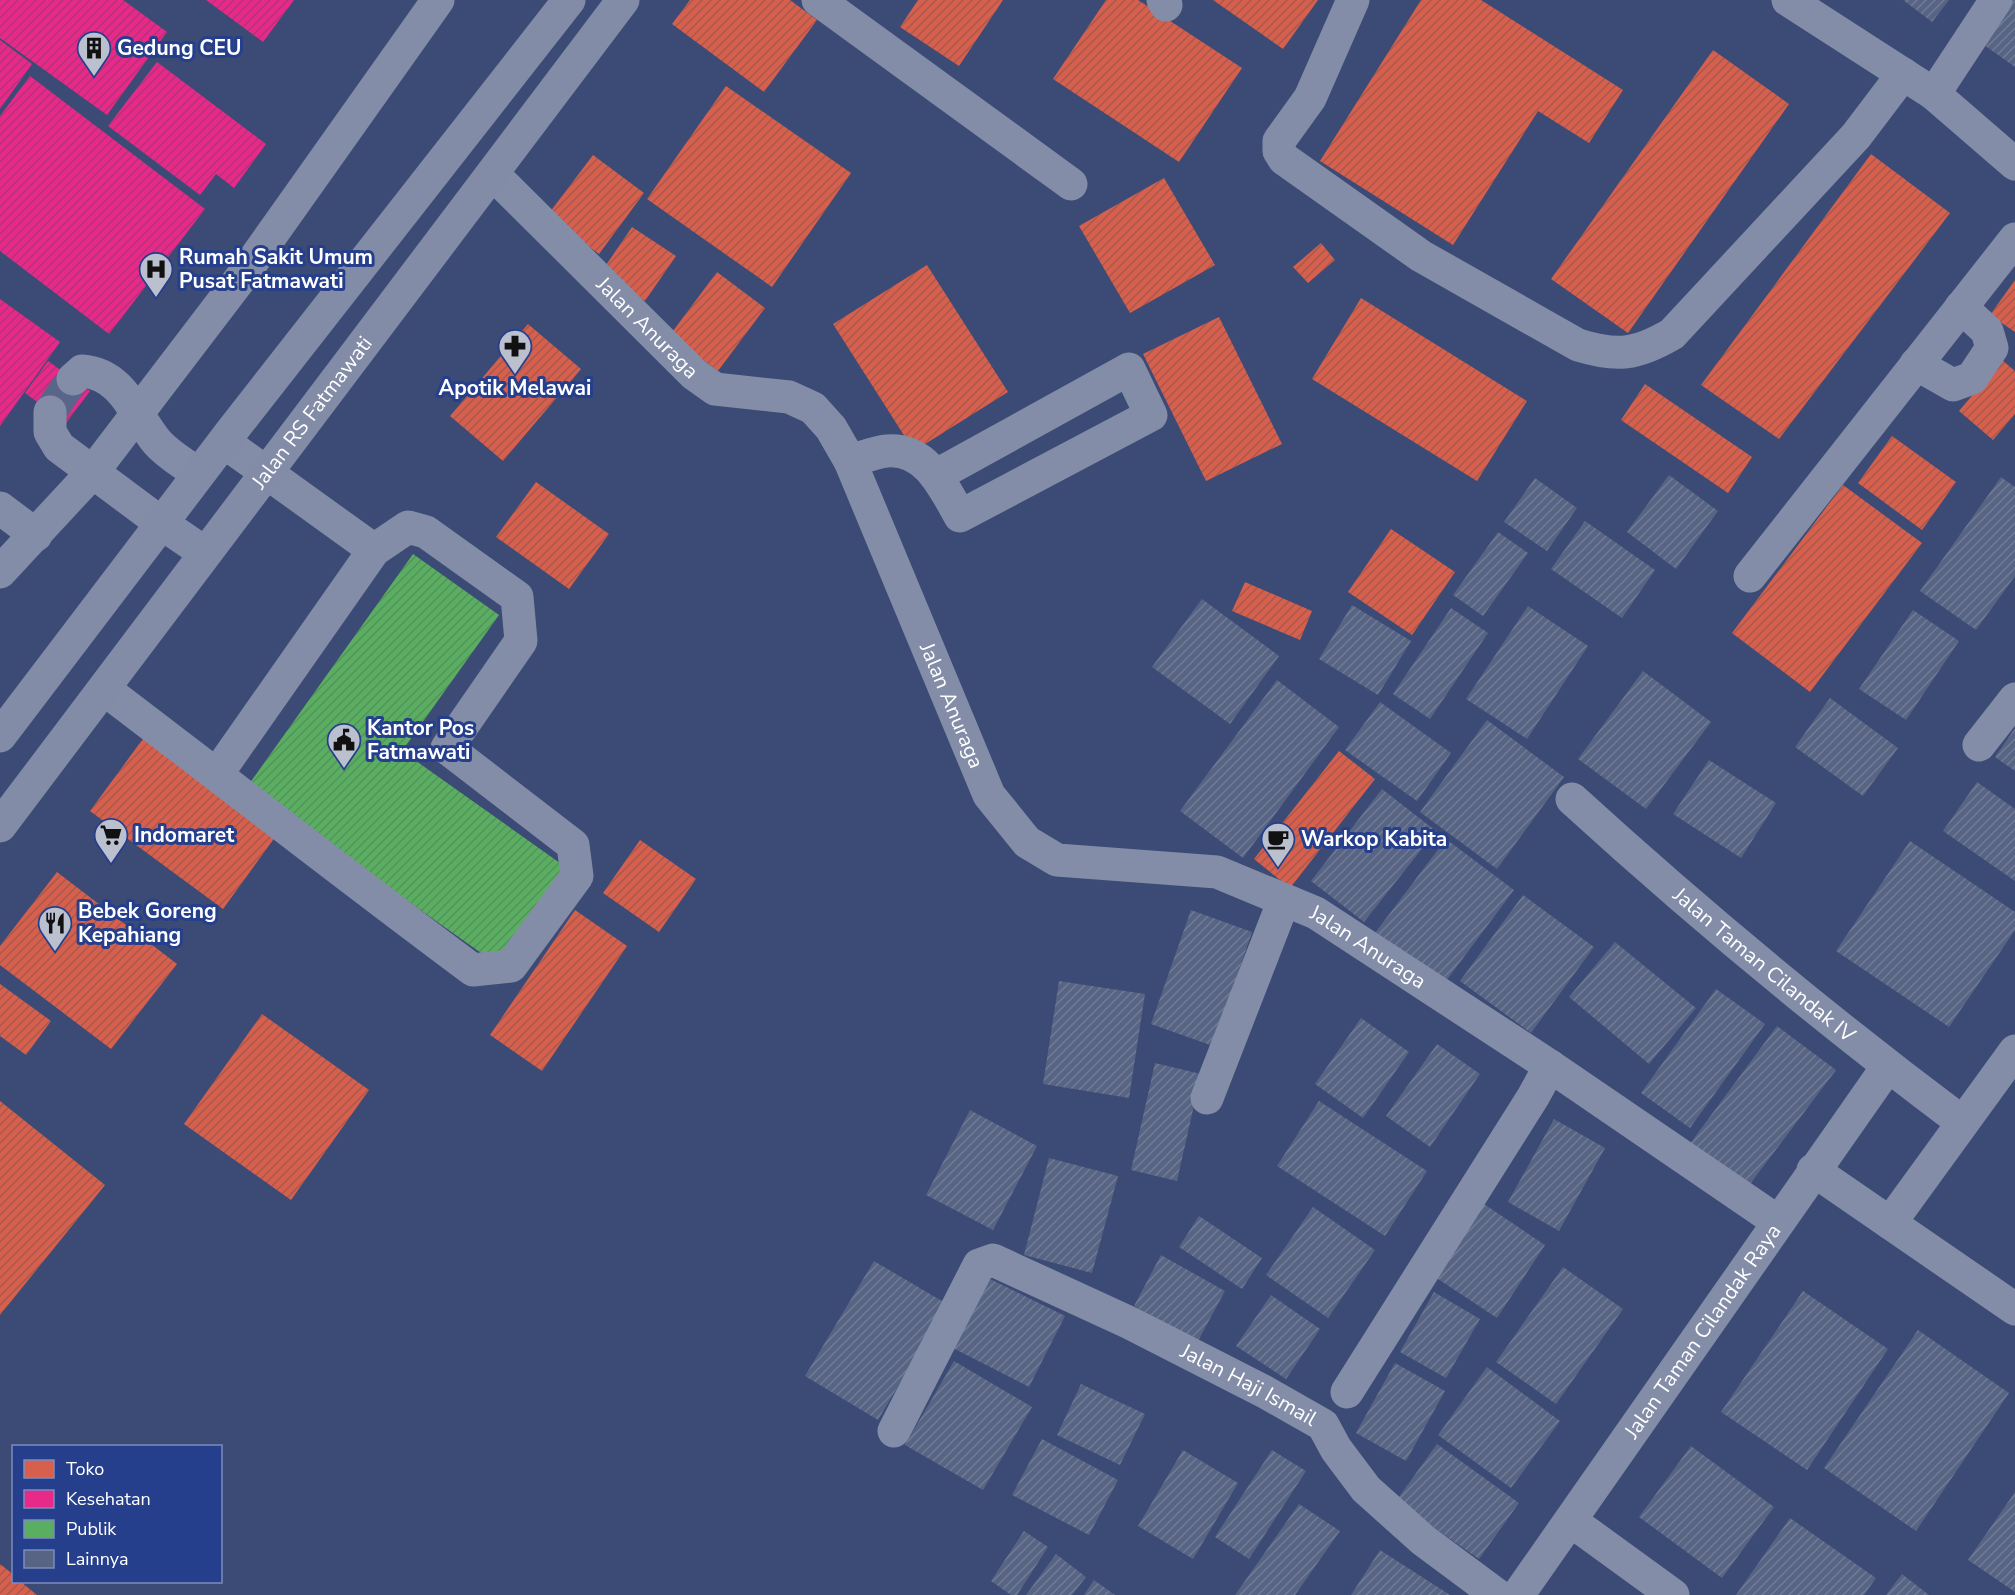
<svg xmlns="http://www.w3.org/2000/svg" width="2015" height="1595" font-family="'Nunito Sans',sans-serif">
  <style>
    .shops { fill: url(#shops-hatch) }
    .health { fill: url(#health-hatch) }
    .public { fill: url(#public-hatch) }
    .building { fill: url(#building-hatch) }
    .lines { fill: none; stroke-linecap: round; stroke-linejoin: round }
    .minor-tunnel { stroke: #59668a; stroke-width: 33; stroke-dasharray: 33 16; stroke-linecap: butt }
    .minor { stroke: #838da8; stroke-width: 33 }
    .major { stroke: #828ca7; stroke-width: 33 }
    .labels { text-anchor: middle; dominant-baseline: central; stroke-width: 6; stroke-linejoin: round; paint-order: stroke }
    .poi-label { font-size: 21px; font-weight: bold; fill: #fff; stroke: #253f8c; text-anchor: start }
    .street-label { font-size: 21px; fill: #fff; stroke: #253f8c }
  </style>
  <defs>
    <pattern id="shops-hatch" width="6" height="6" patternUnits="userSpaceOnUse" patternTransform="scale(1.5)"><rect width="6" height="6" fill="#d6604d"/><path d="M-1 1l2-2M0 6l6-6M5 7l2-2" fill="none" stroke="#a6594d"/></pattern>
    <pattern id="health-hatch" width="6" height="6" patternUnits="userSpaceOnUse" patternTransform="scale(1.5)"><rect width="6" height="6" fill="#e7298a"/><path d="M-1 1l2-2M0 6l6-6M5 7l2-2" fill="none" stroke="#b13574"/></pattern>
    <pattern id="public-hatch" width="6" height="6" patternUnits="userSpaceOnUse" patternTransform="scale(1.5)"><rect width="6" height="6" fill="#5aae61"/><path d="M-1 1l2-2M0 6l6-6M5 7l2-2" fill="none" stroke="#56915b"/></pattern>
    <pattern id="building-hatch" width="6" height="6" patternUnits="userSpaceOnUse" patternTransform="scale(1.5)"><rect width="6" height="6" fill="#586484"/><path d="M-1 1l2-2M0 6l6-6M5 7l2-2" fill="none" stroke="#717b96"/></pattern>
  </defs>
  <rect width="100%" height="100%" fill="#3c4b75"/>
  <!-- shops -->
  <path class="shops" d="M690,0H790L817,20L764,92L672,24Z
    M918,0H1003L959,66L900,27Z
    M1106,0H1138L1242,68L1179,162L1053,79Z
    M1213,0H1318L1283,49Z
    M1421,0H1481L1623,90L1589,143L1538,111L1453,245L1320,161Z
    M1713,50L1789,104L1628,333L1551,279Z
    M726,86L851,173L772,287L647,199Z
    M1871,154L1950,213L1779,439L1701,385Z
    M593,155L644,193L599,254L547,216Z
    M1164,178L1215,265L1130,313L1079,226Z
    M632,227L676,256L645,301L602,271Z
    M1321,243L1335,260L1308,283L1293,267Z
    M927,265L1008,392L914,451L833,324Z
    M717,272L765,308L718,371L670,335Z
    M2015,280V332L1990,315Z
    M1361,298L1527,401L1477,481L1312,379Z
    M1219,317L1282,444L1206,481L1143,354Z
    M528,324L581,369L503,461L450,416Z
    M2002,360L2015,371V414L1993,440L1959,411Z
    M1645,384L1752,457L1728,493L1621,420Z
    M1892,436L1956,482L1922,530L1858,483Z
    M536,482L609,534L569,589L496,537Z
    M1843,485L1922,543L1810,692L1732,633Z
    M1391,529L1455,572L1412,635L1348,592Z
    M1245,582L1312,611L1300,640L1232,611Z
    M145,736L278,833L223,909L90,811Z
    M1339,751L1375,779L1290,888L1254,859Z
    M640,840L696,879L659,932L603,893Z
    M57,872L177,964L111,1049L0,965V946Z
    M575,910L627,946L542,1071L490,1035Z
    M0,984L51,1021L26,1055L0,1036Z
    M262,1014L369,1090L291,1200L184,1124Z
    M0,1101L105,1185L0,1315Z
    M0,1564L14,1575V1582H21L37,1595H0Z"/>
  <!-- health -->
  <path class="health" d="M0,0H123L167,32L107,115L0,38Z
    M206,0H294L263,42Z
    M0,40L32,64L0,109Z
    M157,62L266,144L234,188L216,174L200,195L108,126Z
    M30,76L205,209L109,334L0,251V116Z
    M0,299L60,342L0,426Z
    M48,361L90,391L66,423L25,393Z"/>
  <!-- public -->
  <path class="public" d="M413,554L499,615L402,751L567,868L498,965L247,787Z"/>
  <!-- building -->
  <path class="building" d="M1903,0H1949L1932,22Z
    M2005,0H2015V67L1977,40Z
    M1669,475L1718,511L1676,569L1627,532Z
    M2001,477L2015,487V576L1976,630L1920,591Z
    M1535,478L1577,508L1547,551L1504,522Z
    M1585,521L1655,570L1622,618L1551,569Z
    M1498,532L1528,553L1483,616L1453,595Z
    M1202,599L1279,656L1230,724L1152,667Z
    M1352,605L1411,641L1378,695L1319,659Z
    M1528,606L1588,646L1527,739L1466,699Z
    M1451,608L1488,633L1430,719L1393,694Z
    M1913,610L1959,641L1906,720L1859,689Z
    M1643,671L1711,722L1646,809L1578,759Z
    M1277,680L1339,727L1243,858L1180,811Z
    M1830,698L1898,748L1863,796L1795,747Z
    M1380,702L1451,753L1417,801L1345,750Z
    M1487,720L1564,777L1497,869L1420,812Z
    M2015,728V771L1995,757Z
    M1709,760L1776,803L1741,858L1673,814Z
    M1977,782L2015,809V881L1943,831Z
    M1382,789L1436,831L1364,922L1311,881Z
    M1446,839L1514,890L1443,985L1375,933Z
    M1910,841L2015,912V930L1949,1027L1836,951Z
    M1523,895L1594,947L1531,1033L1460,981Z
    M1191,910L1252,932L1213,1046L1151,1024Z
    M1615,942L1696,1008L1649,1064L1569,997Z
    M1059,981L1145,994L1129,1098L1043,1084Z
    M1716,989L1765,1024L1690,1128L1641,1093Z
    M1361,1018L1409,1052L1363,1118L1315,1084Z
    M1777,1026L1836,1070L1747,1188L1689,1145Z
    M1437,1044L1480,1074L1430,1147L1386,1116Z
    M1155,1063L1201,1074L1177,1181L1131,1170Z
    M1319,1101L1427,1171L1385,1236L1277,1166Z
    M970,1110L1037,1146L993,1230L926,1195Z
    M1554,1119L1605,1148L1559,1231L1508,1202Z
    M1049,1158L1118,1176L1092,1273L1024,1255Z
    M1484,1204L1545,1245L1497,1318L1435,1277Z
    M1313,1207L1375,1250L1328,1318L1266,1275Z
    M1199,1216L1262,1258L1242,1289L1179,1247Z
    M1161,1255L1225,1291L1198,1341L1134,1306Z
    M874,1261L947,1304L878,1420L805,1376Z
    M1563,1267L1623,1309L1556,1404L1496,1362Z
    M982,1275L1065,1316L1029,1387L947,1345Z
    M1803,1291L1888,1349L1807,1470L1721,1412Z
    M1434,1292L1480,1319L1446,1378L1400,1352Z
    M1271,1295L1320,1329L1286,1379L1236,1346Z
    M1918,1330L2009,1393L1916,1531L1824,1468Z
    M954,1361L1032,1407L983,1490L905,1445Z
    M1395,1363L1445,1391L1406,1461L1356,1433Z
    M1487,1367L1560,1421L1511,1488L1438,1435Z
    M1081,1384L1145,1414L1120,1465L1057,1435Z
    M1042,1439L1118,1480L1089,1535L1012,1495Z
    M1437,1444L1519,1503L1479,1559L1396,1501Z
    M1691,1446L1774,1507L1722,1578L1639,1517Z
    M1183,1450L1238,1483L1193,1559L1138,1526Z
    M1272,1450L1306,1471L1249,1559L1215,1537Z
    M2015,1492V1592L1968,1560Z
    M1299,1504L1340,1531L1295,1595H1235Z
    M1790,1518L1876,1578L1864,1595H1736Z
    M1024,1531L1048,1547L1017,1595H1011L991,1581Z
    M1380,1550L1450,1595H1351Z
    M1056,1554L1086,1577L1072,1595H1026Z
    M1902,1574L1929,1595H1886Z
    M1094,1580L1115,1595H1084Z"/>
  <g class="lines">
    <!-- minor-tunnel -->
    <path class="minor-tunnel" d="M50,412L73,379"/>
    <!-- minor -->
    <g class="minor">
      <path d="M818,0L1071,184"/>
      <path d="M1163,0L1166,5"/>
      <path d="M1353,0L1310,98L1279,141V151L1284,159L1421,256L1578,345C1617,357 1636,355 1672,334L1856,136L1903,74"/>
      <path d="M1788,0L1934,94L2015,164"/>
      <path d="M1934,94L1996,0"/>
      <path id="s1" d="M493,174L694,374L715,389L789,397L813,408L831,428L850,461L989,795L1027,842L1057,860L1217,872L1316,913L1550,1066L1777,1221"/>
      <path d="M1916,364L1953,385L1972,378L1992,348L1987,331L1961,307"/>
      <path d="M73,379L82,371C123,374 134,414 157,442C168,455 185,464 198,474"/>
      <path d="M50,412V432L59,447L161,523"/>
      <path d="M224,442L374,550"/>
      <path d="M850,461C861,458 875,452 887,451C926,448 943,486 960,516L1151,415L1129,369L937,475"/>
      <path d="M0,508L36,535"/>
      <path d="M0,572L92,473L243,275L438,0"/>
      <path d="M1750,576L2015,239"/>
      <path d="M104,689C228,783 349,878 473,970L511,966L577,876L573,845L447,748L521,641L517,597L426,532L408,527L374,550L217,774"/>
      <path d="M1979,745L2015,699"/>
      <path id="s2" d="M1572,799C1697,913 1827,1021 1962,1122"/>
      <path d="M1207,1098L1284,900"/>
      <path d="M1813,1170L2015,1309"/>
      <path d="M1890,1223L2015,1051"/>
      <path d="M1347,1392L1533,1097L1550,1066"/>
      <path id="s3" d="M894,1431L979,1265L993,1260L1130,1323L1265,1392L1323,1425L1336,1449L1366,1489L1423,1540L1497,1595"/>
      <path d="M1571,1521L1673,1595"/>
      <path id="s4" d="M1518,1595L1888,1066"/>
    </g>
    <!-- major -->
    <g class="major">
      <path d="M161,523L205,553"/>
      <path d="M0,736L231,432L569,0"/>
      <path id="s5" d="M0,826L623,0"/>
    </g>
  </g>
  <!-- icons -->
  <defs>
    <symbol id="building-pin" viewBox="-11 -11 22 30"><path d="M0 17L-7.5 6A9.5 9.5 0 1 1 7.5 6Z" fill="#bbc0cf" stroke="#253f8c"/><path d="M-4-6H4V6H1V3H-1V6H-4ZM-2.5-4.3h1.7v1.8h-1.7ZM.8-4.3h1.7v1.8H.8ZM-2.5-1h1.7V.8h-1.7ZM.8-1h1.7V.8H.8Z" fill="#111"/></symbol>
    <symbol id="hospital-pin" viewBox="-11 -11 22 30"><path d="M0 17L-7.5 6A9.5 9.5 0 1 1 7.5 6Z" fill="#bbc0cf" stroke="#253f8c"/><path d="M-5-5h3v3.5h4V-5h3V5h-3V1.5h-4V5h-3Z" fill="#111"/></symbol>
    <symbol id="pharmacy-pin" viewBox="-11 -11 22 30"><path d="M0 17L-7.5 6A9.5 9.5 0 1 1 7.5 6Z" fill="#bbc0cf" stroke="#253f8c"/><path d="M-2-6h4v4h4v4h-4v4h-4v-4h-4v-4h4Z" fill="#111"/></symbol>
    <symbol id="civic-pin" viewBox="-11 -11 22 30"><path d="M0 17L-7.5 6A9.5 9.5 0 1 1 7.5 6Z" fill="#bbc0cf" stroke="#253f8c"/><path d="M-.6-6.5H3V-4.5H.6V-3L4-1V1h2V6H-6V1h2V-1L-.6-3ZM-1.2 2.5V6h2.4V2.5Z" fill="#111"/></symbol>
    <symbol id="supermarket-pin" viewBox="-11 -11 22 30"><path d="M0 17L-7.5 6A9.5 9.5 0 1 1 7.5 6Z" fill="#bbc0cf" stroke="#253f8c"/><path d="M-6-5.5h2.5l.6 2H6L4.5 2H-2.5L-4.4-4H-6ZM-1.5 3.2a1.3 1.3 0 1 0 .1 0ZM3 3.2a1.3 1.3 0 1 0 .1 0Z" fill="#111"/></symbol>
    <symbol id="cafe-pin" viewBox="-11 -11 22 30"><path d="M0 17L-7.5 6A9.5 9.5 0 1 1 7.5 6Z" fill="#bbc0cf" stroke="#253f8c"/><path d="M-5.5-4.5H6V0H3Q3 3.5 0 3.5H-2.5Q-5.5 3.5-5.5 0ZM3-3.2v2h1.7v-2ZM-6 4.5H4V6H-6Z" fill="#111"/></symbol>
    <symbol id="restaurant-pin" viewBox="-11 -11 22 30"><path d="M0 17L-7.5 6A9.5 9.5 0 1 1 7.5 6Z" fill="#bbc0cf" stroke="#253f8c"/><path d="M-5-6h1v4h1v-4h1v4h1v-4h1v5L-1.5 .5V6h-2V.5L-5-1ZM5-6V6H3V1.5H1.5Q1.5-4 5-6Z" fill="#111"/></symbol>
  </defs>
  <g fill-rule="evenodd">
    <use href="#building-pin" x="75" y="29" width="38" height="52"/>
    <use href="#hospital-pin" x="137" y="250" width="38" height="52"/>
    <use href="#pharmacy-pin" x="496" y="327" width="38" height="52"/>
    <use href="#civic-pin" x="325" y="721" width="38" height="52"/>
    <use href="#supermarket-pin" x="92" y="816" width="38" height="52"/>
    <use href="#cafe-pin" x="1259" y="820" width="38" height="52"/>
    <use href="#restaurant-pin" x="36" y="904" width="38" height="52"/>
  </g>
  <g class="labels">
    <!-- poi labels -->
    <g class="poi-label">
      <text x="117" y="48">Gedung CEU</text>
      <text x="179" y="257">Rumah Sakit Umum<tspan x="179" dy="24">Pusat Fatmawati</tspan></text>
      <text x="515" y="388" text-anchor="middle">Apotik Melawai</text>
      <text x="367" y="728">Kantor Pos<tspan x="367" dy="24">Fatmawati</tspan></text>
      <text x="134" y="835">Indomaret</text>
      <text x="1301" y="839">Warkop Kabita</text>
      <text x="78" y="911">Bebek Goreng<tspan x="78" dy="24">Kepahiang</tspan></text>
    </g>
    <!-- street labels -->
    <g class="street-label">
      <text stroke="none"><textPath href="#s1" startOffset="218">Jalan Anuraga</textPath></text>
      <text stroke="none"><textPath href="#s5" startOffset="518">Jalan RS Fatmawati</textPath></text>
      <text stroke="none"><textPath href="#s1" startOffset="740">Jalan Anuraga</textPath></text>
      <text stroke="none"><textPath href="#s1" startOffset="1262">Jalan Anuraga</textPath></text>
      <text stroke="none"><textPath href="#s2" startOffset="254">Jalan Taman Cilandak IV</textPath></text>
      <text stroke="none"><textPath href="#s4" startOffset="322">Jalan Taman Cilandak Raya</textPath></text>
      <text stroke="none"><textPath href="#s3" startOffset="486">Jalan Haji Ismail</textPath></text>
    </g>
  </g>
  <!-- legend -->
  <rect x="12" y="1445" width="210" height="138" fill="#253f8c" stroke="#7c8cba" stroke-width="1.5"/>
  <rect x="24" y="1460" width="30" height="18" fill="#d6604d" stroke="#7c8cba" stroke-width="1.5"/>
  <text x="66" y="1475" font-size="18" fill="#ffffff">Toko</text>
  <rect x="24" y="1490" width="30" height="18" fill="#e7298a" stroke="#7c8cba" stroke-width="1.5"/>
  <text x="66" y="1505" font-size="18" fill="#ffffff">Kesehatan</text>
  <rect x="24" y="1520" width="30" height="18" fill="#5aae61" stroke="#7c8cba" stroke-width="1.5"/>
  <text x="66" y="1535" font-size="18" fill="#ffffff">Publik</text>
  <rect x="24" y="1550" width="30" height="18" fill="#586484" stroke="#7c8cba" stroke-width="1.5"/>
  <text x="66" y="1565" font-size="18" fill="#ffffff">Lainnya</text>
</svg>
